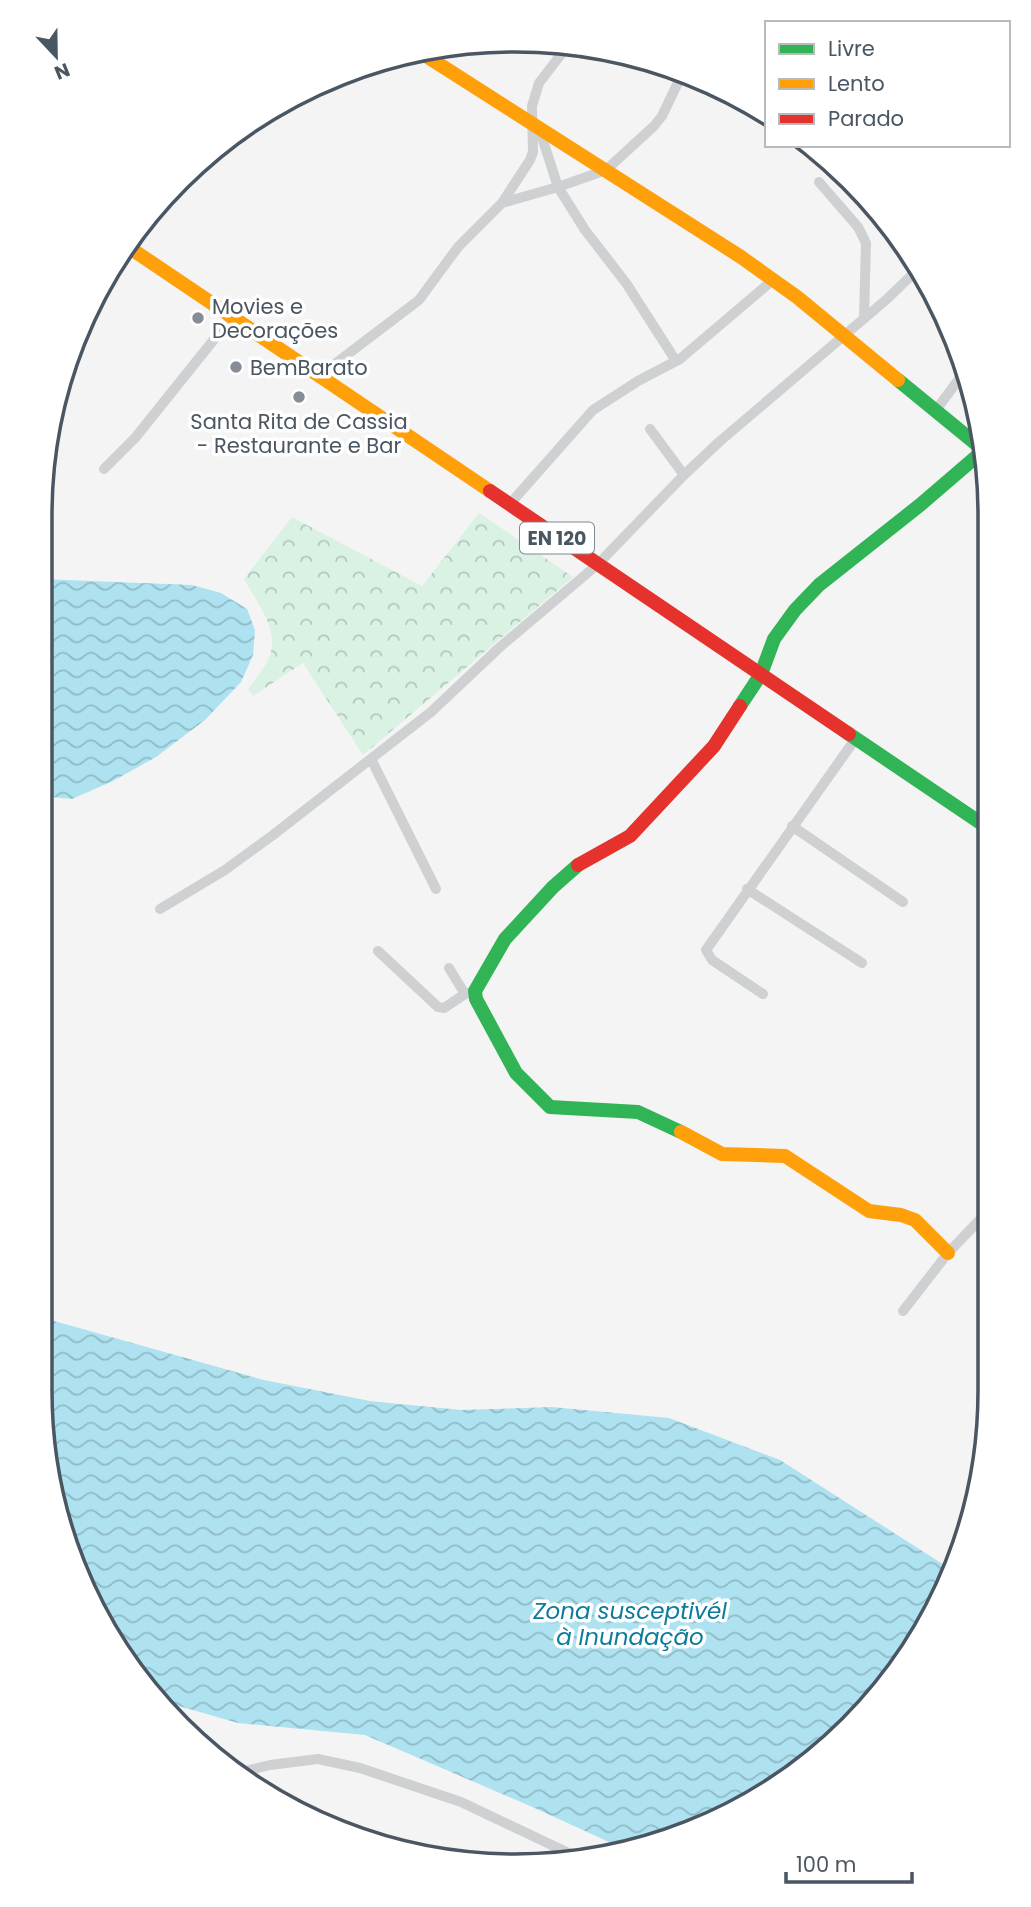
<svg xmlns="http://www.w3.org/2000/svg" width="1031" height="1907" font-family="Poppins,sans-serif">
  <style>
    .park { fill: url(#park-crowns) }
    .water { fill: url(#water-waves) }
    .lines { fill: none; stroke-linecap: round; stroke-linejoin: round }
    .street { stroke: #ced0d2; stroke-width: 10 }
    .fast { stroke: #30b455; stroke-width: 14 }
    .slow { stroke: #ff9f0a; stroke-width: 14 }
    .jam { stroke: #e5322d; stroke-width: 14 }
    .poi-dot { fill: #868d94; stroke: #fff; stroke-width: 2.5 }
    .labels { text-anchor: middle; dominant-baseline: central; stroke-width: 7; stroke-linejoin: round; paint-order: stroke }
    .shield { fill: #fff; stroke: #808990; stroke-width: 2 }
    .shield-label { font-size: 19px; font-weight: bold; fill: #4a5661 }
    .poi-label { font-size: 21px; fill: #4a5661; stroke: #fff; text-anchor: start }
    .water-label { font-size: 23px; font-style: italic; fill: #0c7c9b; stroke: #fff }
    .rim { fill: none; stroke: #4a5661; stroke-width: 3.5 }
  </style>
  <defs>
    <pattern id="park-crowns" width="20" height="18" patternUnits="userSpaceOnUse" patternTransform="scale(1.75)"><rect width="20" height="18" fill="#d9f2e3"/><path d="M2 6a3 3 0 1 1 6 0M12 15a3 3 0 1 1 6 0" fill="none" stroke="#b2c7bb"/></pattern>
    <pattern id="water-waves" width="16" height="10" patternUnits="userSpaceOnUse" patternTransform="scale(1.75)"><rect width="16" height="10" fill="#aee2f0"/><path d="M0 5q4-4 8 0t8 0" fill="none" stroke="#90bac6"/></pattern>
  </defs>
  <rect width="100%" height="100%" fill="#f4f4f4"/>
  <!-- park -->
  <path class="park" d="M479,513L573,577L363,755L303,663L253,696L248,689C257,676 271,662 272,645C274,623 254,598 244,579L292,517L422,586Z"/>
  <!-- water -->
  <path class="water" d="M41,579L192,585L221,593L247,609L255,630L253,655L241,682L205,720L156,757L113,781L72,799L41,796Z
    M40,1317L264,1380L370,1401L461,1410L552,1407L669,1418L780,1460L952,1570L927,1629L829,1749L698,1830L622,1848L537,1809L365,1735L238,1723L158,1700L139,1681L66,1545L40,1391Z"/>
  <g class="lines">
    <!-- street -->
    <path class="street" d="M539,128L558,187L585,230L626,283L676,361
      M819,182L858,227L866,243L864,317
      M502,203L558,187L606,170L654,126L662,116L683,72
      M319,376L419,300L458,247L502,203L530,160L533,152L532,106L539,83L569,44
      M936,410L965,371
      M650,429L684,475
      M104,469L135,438L232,317
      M509,505L593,410L638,381L680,359L773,280
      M371,759L436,889
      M792,826L903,902
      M747,889L862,963
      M160,909L225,870L273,835L431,712L500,647L597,565L684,475L719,442L887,299L919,268
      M378,951L438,1007L444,1008L465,994L475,991
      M449,968L465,994
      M763,994L712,960L706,950L856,738
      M903,1311L948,1253L989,1210
      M237,1773L270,1765L318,1759L360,1768L461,1802L579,1858"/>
    <!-- fast -->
    <path class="fast" d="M898,380L986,452
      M740,706L761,674L774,639L795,610L819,585L920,505L984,450
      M849,734L988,828
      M578,865L553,887L505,939L475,991L476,999L516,1073L550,1107L638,1112L681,1132"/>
    <!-- slow -->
    <path class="slow" d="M420,52L741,257L797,297L898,380
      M127,246L490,491
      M681,1132L722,1154L785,1156L869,1211L901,1215L915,1220L948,1253"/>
    <!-- jam -->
    <path class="jam" d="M490,491L849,734
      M578,865L630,836L714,746L740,706"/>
  </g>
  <!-- markers -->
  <g class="poi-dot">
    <circle cx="198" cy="318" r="7"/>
    <circle cx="236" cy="367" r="7"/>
    <circle cx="299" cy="397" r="7"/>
  </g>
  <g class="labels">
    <!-- shield labels -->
    <rect class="shield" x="520" y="522.5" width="74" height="31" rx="5"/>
    <g class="shield-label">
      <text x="557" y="538">EN 120</text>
    </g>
    <!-- poi labels -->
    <g class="poi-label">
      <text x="212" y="306">Movies e<tspan x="212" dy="24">Decorações</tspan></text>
      <text x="250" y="367">BemBarato</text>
      <text x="299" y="421" text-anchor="middle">Santa Rita de Cassia<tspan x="299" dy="24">- Restaurante e Bar</tspan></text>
    </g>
    <!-- water labels -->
    <g class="water-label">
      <text x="630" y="1611">Zona susceptivél<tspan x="630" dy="26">à Inundação</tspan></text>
    </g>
  </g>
  <!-- crop -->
  <path d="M0 0H1031V1907H0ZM515 52H515A463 463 0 0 1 978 515V1391A463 463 0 0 1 515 1854H515A463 463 0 0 1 52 1391V515A463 463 0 0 1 515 52Z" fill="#fff" fill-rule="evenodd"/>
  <path class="rim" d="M515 52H515A463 463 0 0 1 978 515V1391A463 463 0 0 1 515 1854H515A463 463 0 0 1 52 1391V515A463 463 0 0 1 515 52Z"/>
  <!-- legend -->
  <rect x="765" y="21" width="245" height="126" fill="#ffffff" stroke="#b7bbc0" stroke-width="2"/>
  <rect x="779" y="44" width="35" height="10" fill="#30b455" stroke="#b7bbc0" stroke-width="2"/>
  <text x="828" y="56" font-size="21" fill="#4a5661">Livre</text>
  <rect x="779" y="79" width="35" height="10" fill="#ff9f0a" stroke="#b7bbc0" stroke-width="2"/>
  <text x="828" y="91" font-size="21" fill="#4a5661">Lento</text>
  <rect x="779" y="114" width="35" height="10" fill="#e5322d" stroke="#b7bbc0" stroke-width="2"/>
  <text x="828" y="126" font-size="21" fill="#4a5661">Parado</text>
  <!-- north arrow -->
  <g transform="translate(56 56) rotate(158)" stroke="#ffffff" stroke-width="5" paint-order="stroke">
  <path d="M0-5L12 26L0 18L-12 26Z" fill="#4a5661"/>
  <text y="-10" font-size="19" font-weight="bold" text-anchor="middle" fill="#4a5661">N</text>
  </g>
  <!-- scale -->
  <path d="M786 1872v10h126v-10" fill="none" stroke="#4a5661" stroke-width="3.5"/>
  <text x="796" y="1872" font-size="21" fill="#4a5661" stroke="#ffffff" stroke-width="5" paint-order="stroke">100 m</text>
</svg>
